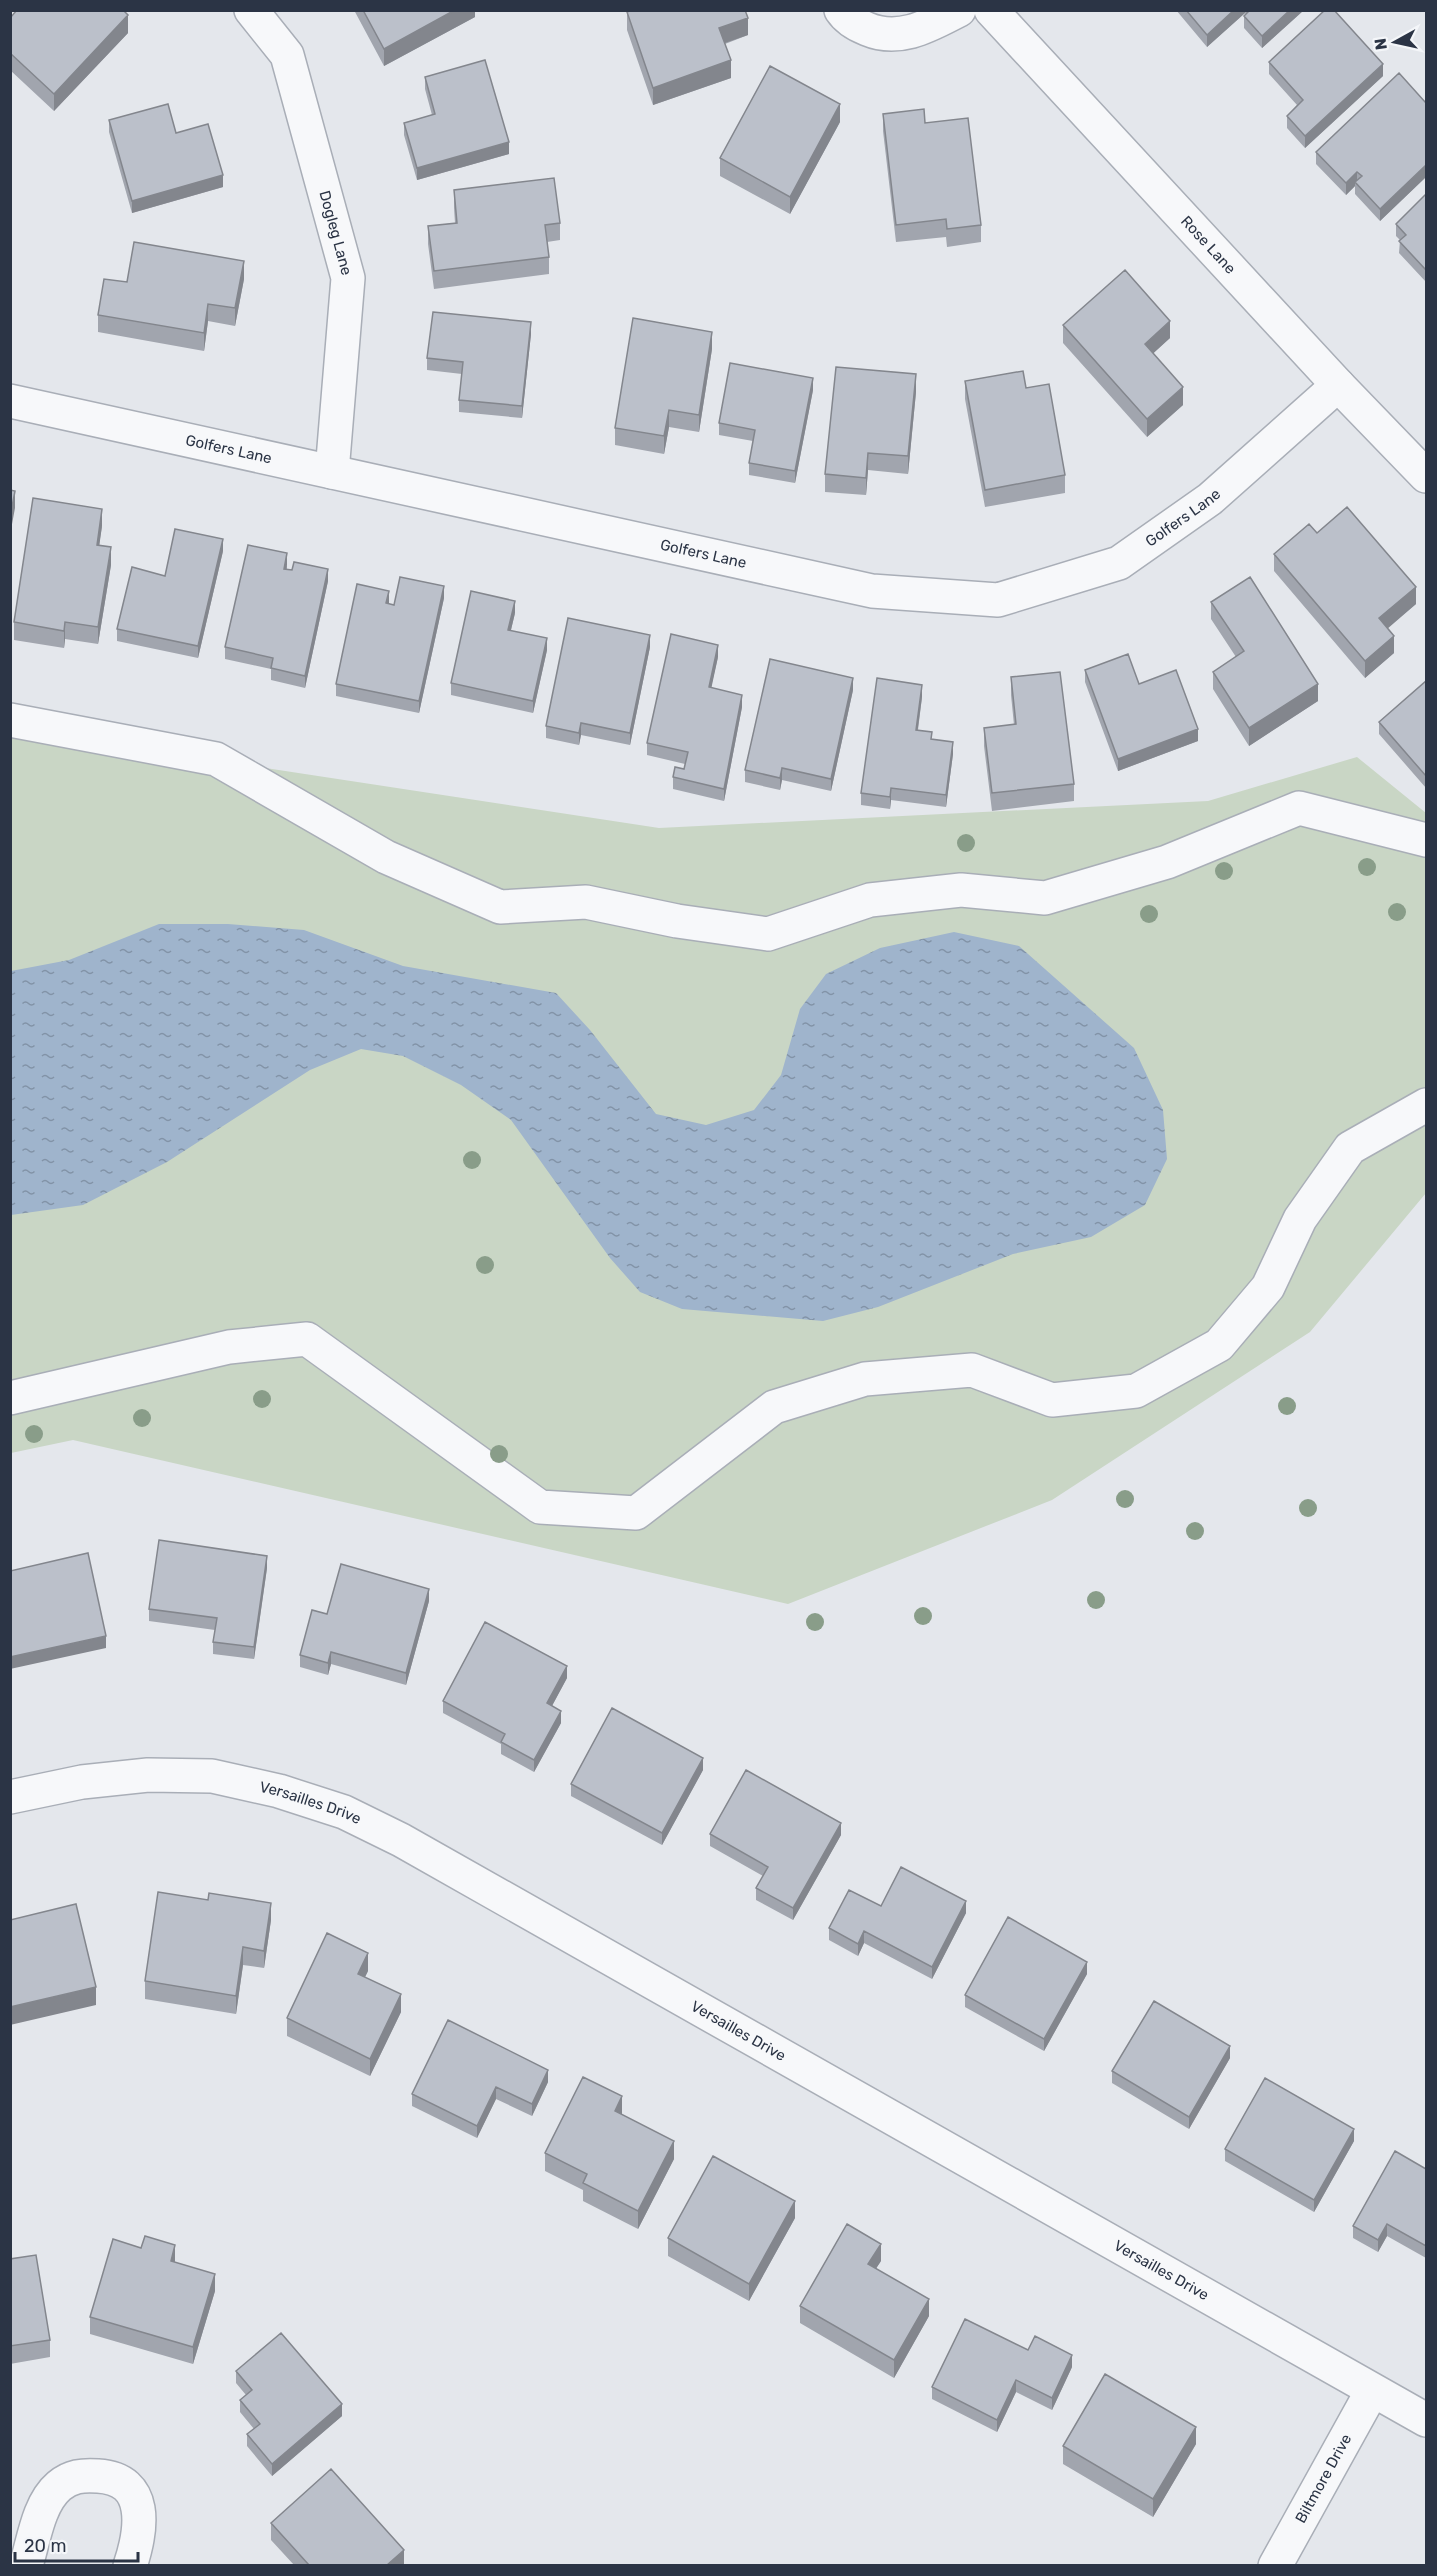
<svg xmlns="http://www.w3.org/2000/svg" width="1437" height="2576" font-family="Rubik,sans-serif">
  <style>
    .green { fill: #c9d6c5 }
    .water { fill: url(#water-ripples) }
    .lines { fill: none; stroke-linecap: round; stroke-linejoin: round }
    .minor-casing { stroke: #a9aeb7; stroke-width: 36 }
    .minor { stroke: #f7f8fa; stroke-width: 33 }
    .tree { fill: #899d89 }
    .wall { fill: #a1a5ae }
    .shaded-wall { fill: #83868d }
    .building { fill: #bbc0ca; stroke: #83868d; stroke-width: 1.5 }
    .labels { text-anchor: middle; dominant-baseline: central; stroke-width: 5; stroke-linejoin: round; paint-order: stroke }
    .street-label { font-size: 15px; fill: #2b3445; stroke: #f4f6f9 }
  </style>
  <defs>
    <pattern id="water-ripples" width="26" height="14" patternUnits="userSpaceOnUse" patternTransform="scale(1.5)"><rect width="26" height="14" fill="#9fb4cc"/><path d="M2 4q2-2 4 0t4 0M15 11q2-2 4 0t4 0" fill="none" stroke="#8293a7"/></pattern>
  </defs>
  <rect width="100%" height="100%" fill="#e4e7ec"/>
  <!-- green -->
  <path class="green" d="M10,729L659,828L1208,801L1357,757L1426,813V1193L1310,1332L1052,1500L788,1604L73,1440L11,1453Z"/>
  <!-- water -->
  <path class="water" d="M159,924H228L304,930L403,966L556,993L590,1030L656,1114L706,1125L754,1110L781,1075L800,1009L826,974L880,948L954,932L1019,946L1134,1048L1163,1110L1167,1159L1145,1205L1091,1237L1013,1254L878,1307L823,1321L682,1309L640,1292L610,1258L511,1120L461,1085L403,1056L361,1049L310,1070L167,1162L83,1205L11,1215V971L69,960Z"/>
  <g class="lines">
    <defs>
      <g id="minor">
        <path id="s1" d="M251,10L287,55L348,278L332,472"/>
        <path d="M841,10C847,19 857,25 867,29C900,43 930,25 959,10"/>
        <path id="s2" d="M991,10L1338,385L1426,476"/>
        <path id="s3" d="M10,401L872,591L998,600L1119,563L1210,499L1338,385"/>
        <path d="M10,720L216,759L386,857L500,907L586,902L677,921L768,934L870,900L961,890L1045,898L1167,862L1299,808L1426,840"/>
        <path d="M10,1398L229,1347L307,1339L540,1507L636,1513L774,1407L865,1379L972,1370L1052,1400L1136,1391L1219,1345L1268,1287L1300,1219L1350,1148L1426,1105"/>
        <path id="s4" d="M10,1797L82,1782L148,1775L212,1776L279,1791L344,1812L401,1840L1426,2420"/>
        <path d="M27,2562C34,2538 39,2503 59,2486C71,2476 82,2475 98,2476C150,2479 142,2530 130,2566"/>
        <path id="s5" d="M1275,2566L1372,2391"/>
      </g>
    </defs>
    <!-- minor casing -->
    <use href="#minor" class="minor-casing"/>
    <!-- minor -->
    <use href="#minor" class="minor"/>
  </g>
  <!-- trees -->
  <g class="tree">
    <circle cx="966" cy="843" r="9"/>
    <circle cx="1367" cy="867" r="9"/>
    <circle cx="1224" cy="871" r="9"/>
    <circle cx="1397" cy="912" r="9"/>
    <circle cx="1149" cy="914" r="9"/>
    <circle cx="472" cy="1160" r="9"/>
    <circle cx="485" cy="1265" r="9"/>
    <circle cx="262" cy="1399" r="9"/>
    <circle cx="1287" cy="1406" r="9"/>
    <circle cx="142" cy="1418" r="9"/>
    <circle cx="34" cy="1434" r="9"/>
    <circle cx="499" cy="1454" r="9"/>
    <circle cx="1125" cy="1499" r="9"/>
    <circle cx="1308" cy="1508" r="9"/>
    <circle cx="1195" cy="1531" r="9"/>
    <circle cx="1096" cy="1600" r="9"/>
    <circle cx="923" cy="1616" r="9"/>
    <circle cx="815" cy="1622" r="9"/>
  </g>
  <!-- wall -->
  <path class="wall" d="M354,10H475V17L384,66Z
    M1176,10H1304L1262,48L1244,28V16L1246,14L1245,13L1207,47Z
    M627,12L748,35L725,44L731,78L653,105L627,30Z
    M10,18L128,33L54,111L10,70Z
    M1269,62L1383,76L1305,148L1287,128V116L1297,105L1269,74Z
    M425,77L509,154L417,180L404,135V123L432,115L425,89Z
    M1426,103V177L1380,221L1355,194V186L1346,195L1316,164V152Z
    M883,114L925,123L981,225V242L947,247L946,237L896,242L883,131Z
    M109,120L176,133L223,187L132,213L109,132Z
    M840,122L790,214L720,176V158Z
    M454,190L560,223V240L547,242L549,257V274L434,289L428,244V226L455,223L454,208Z
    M1426,194V282L1399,253L1400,240L1396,236V224Z
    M244,279L235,326L208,321L204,351L98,332V315L127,282Z
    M1063,325L1170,338L1153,353L1183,405L1147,437L1063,343Z
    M531,334L522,418L459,412V400L462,374L427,370V358Z
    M712,349L699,432L669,427L664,454L615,445V428Z
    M965,381L1026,388L1065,475V493L985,507L965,399Z
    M813,390L795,483L749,475V463L753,441L719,435V423Z
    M916,392L908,474L868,470L866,495L825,492V474Z
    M102,526L99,545L111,565L98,644L65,639L64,648L14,640V622Z
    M1317,533L1416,604L1387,628L1394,653L1365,678L1274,571V554Z
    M223,551L198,658L117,641V629Z
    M287,565V569L328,581L305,688L271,680V669L225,659V647Z
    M444,598L419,713L336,696V684L389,604L394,605Z
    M1211,602L1318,701L1249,746L1213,689V672L1236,657L1211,619Z
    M515,613L511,630L547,650L533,713L451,695V683Z
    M650,647L630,745L581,735L579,745L546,738V726Z
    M718,657L711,687L742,707L724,801L673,789V777L684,769L685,764L647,755V743Z
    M1085,670L1198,741L1118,771L1085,682Z
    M1011,677L1074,784V801L992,811L984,746V728L1014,725L1011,695Z
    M1426,681V788L1379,734V722Z
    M853,690L831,791L782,780L780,790L745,782V770Z
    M922,697L918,730L953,754L946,807L891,800L890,809L861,805V793Z
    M267,1568L254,1659L213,1654V1642L215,1630L149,1621V1609Z
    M429,1601L406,1685L331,1664L328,1675L300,1667V1655L327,1614Z
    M567,1678L552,1706L561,1723L534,1772L501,1754V1744L443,1713V1701Z
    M703,1770L662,1845L571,1796V1784Z
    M710,1834L841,1835L793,1920L756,1900V1888L763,1876L710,1846Z
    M881,1906L966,1913L932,1979L864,1943L858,1956L829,1940V1928Z
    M271,1920L264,1968L243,1965L236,2014L145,1999V1981Z
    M368,1971L365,1977L401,2012L370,2076L287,2036V2018Z
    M1087,1974L1044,2051L965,2007V1995Z
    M1230,2058L1189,2129L1112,2083V2071Z
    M548,2082L532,2116L496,2099L477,2138L412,2106V2094Z
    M622,2114V2115L674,2159L638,2229L583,2201V2190L545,2171V2153Z
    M1354,2141L1314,2212L1225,2161V2149Z
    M1426,2169V2258L1387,2236L1378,2252L1353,2238V2226Z
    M795,2218L749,2301L668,2256V2238Z
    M10,2259L50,2340V2357L10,2364Z
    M881,2261L876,2268L929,2316L894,2378L800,2323V2306Z
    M175,2262L215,2291L193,2364L90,2334V2317Z
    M1028,2350L1072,2367L1052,2410L1016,2392L997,2432L932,2399V2387Z
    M236,2371L342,2416L272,2476L247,2446V2434L254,2429L240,2412V2400L246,2395L236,2383Z
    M1196,2444L1153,2517L1063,2464V2446Z
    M271,2523L404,2565H294L271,2540Z"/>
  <!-- shaded-wall -->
  <path class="shaded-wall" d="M455,10H475V17L384,66V49Z
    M1234,10H1245V13L1207,47V35Z
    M1290,10H1304L1262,48V36Z
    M128,15V33L54,111V94Z
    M748,18V35L719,45V28Z
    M731,60V78L653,105V88Z
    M1383,64V76L1305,148V136Z
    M840,104V122L790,214V197Z
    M509,142V154L417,180V168Z
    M1426,165V177L1380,221V209Z
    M1357,172V184L1355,182V186L1346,195V183Z
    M223,175V187L132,213V201Z
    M244,261V279L235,326V308Z
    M208,304V321L204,351V333Z
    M1170,321V338L1145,361V344Z
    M531,322V334L522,418V406Z
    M712,332V349L699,432V415Z
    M916,374V392L908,474V456Z
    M813,378V390L795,483V471Z
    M1183,387V405L1147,437V419Z
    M669,410V427L664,454V436Z
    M868,453V470L866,495V478Z
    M15,491V508L10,535V517Z
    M102,509V526L97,562V545Z
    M223,539V551L198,658V646Z
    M111,547V565L98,644V627Z
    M287,553V565L284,581V569Z
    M328,569V581L305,688V676Z
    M444,586V598L419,713V701Z
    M1416,587V604L1379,636V618Z
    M389,591V603L386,615V603Z
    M515,601V613L508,642V630Z
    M65,622V639L64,648V631Z
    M650,635V647L630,745V733Z
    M1394,636V653L1365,678V661Z
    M547,638V650L533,713V701Z
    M718,645V657L709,699V687Z
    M853,678V690L831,791V779Z
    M1318,684V701L1249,746V728Z
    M922,685V697L916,742V730Z
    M742,695V707L724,801V789Z
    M581,723V735L579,745V733Z
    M1198,729V741L1118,771V759Z
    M953,742V754L946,807V795Z
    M782,768V780L780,790V778Z
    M891,788V800L890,809V797Z
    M267,1556V1568L254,1659V1647Z
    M429,1589V1601L406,1685V1673Z
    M106,1636V1648L10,1669V1657Z
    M331,1652V1664L328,1675V1663Z
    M567,1666V1678L547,1715V1703Z
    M561,1711V1723L534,1772V1760Z
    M703,1758V1770L662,1845V1833Z
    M841,1823V1835L793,1920V1908Z
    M966,1901V1913L932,1979V1967Z
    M271,1903V1920L264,1968V1951Z
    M864,1931V1943L858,1956V1944Z
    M243,1947V1965L236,2014V1996Z
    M368,1953V1971L358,1991V1974Z
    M1087,1962V1974L1044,2051V2039Z
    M96,1987V2005L10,2025V2007Z
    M401,1994V2012L370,2076V2059Z
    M1230,2046V2058L1189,2129V2117Z
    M548,2070V2082L532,2116V2104Z
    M496,2087V2099L477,2138V2126Z
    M622,2096V2114L615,2129V2111Z
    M1354,2129V2141L1314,2212V2200Z
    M674,2141V2159L638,2229V2211Z
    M795,2201V2218L749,2301V2284Z
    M1387,2224V2236L1378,2252V2240Z
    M881,2244V2261L868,2281V2264Z
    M175,2245V2262L171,2261Z
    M215,2274V2291L193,2364V2347Z
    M929,2299V2316L894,2378V2360Z
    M1072,2355V2367L1052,2410V2398Z
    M1016,2380V2392L997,2432V2420Z
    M342,2404V2416L272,2476V2464Z
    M1196,2427V2444L1153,2517V2499Z
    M404,2550V2565H387Z"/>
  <!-- building -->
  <path class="building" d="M17,10H123L128,15L54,94L10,53V18Z
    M363,10H455L384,49Z
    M632,10H745L748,18L719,28L731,60L653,88L627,12Z
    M1186,10H1234L1207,35Z
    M1250,10H1290L1262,36L1244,16Z
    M1325,10H1334L1383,64L1305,136L1287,116L1303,100L1269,62Z
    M485,60L509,142L417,168L404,123L435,114L425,77Z
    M770,66L840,104L790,197L720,158Z
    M1399,73L1426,103V165L1380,209L1355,182L1362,176L1357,172L1346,183L1316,152Z
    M168,104L176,133L208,124L223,175L132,201L109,120Z
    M924,109L925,123L968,118L981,225L947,229L946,219L896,225L883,114Z
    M554,178L560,223L545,225L549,257L434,271L428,226L457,223L454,190Z
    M1426,194V270L1399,241L1406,235L1396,224Z
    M134,242L244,261L235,308L208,304L204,333L98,315L104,279L127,282Z
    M1125,270L1170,321L1145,344L1183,387L1147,419L1063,325Z
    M433,312L531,322L522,406L459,400L463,362L427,358Z
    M633,318L712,332L699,415L669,410L664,436L615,428Z
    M730,363L813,378L795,471L749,463L755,430L719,423Z
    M836,367L916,374L908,456L868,453L866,478L825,474Z
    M1023,371L1026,388L1049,384L1065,475L985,490L965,381Z
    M10,490L15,491L10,517Z
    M33,498L102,509L97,545L111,547L98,627L65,622L64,631L14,622Z
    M1347,507L1416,587L1379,618L1394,636L1365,661L1274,554L1309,524L1317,533Z
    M175,529L223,539L198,646L117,629L132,567L165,576Z
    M248,545L287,553L284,569L292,570L294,562L328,569L305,676L271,668L273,658L225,647Z
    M400,577L444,586L419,701L336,684L357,584L389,591L386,603L394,605Z
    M1250,577L1318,684L1249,728L1213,672L1244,651L1211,602Z
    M471,591L515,601L508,630L547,638L533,701L451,683Z
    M568,618L650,635L630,733L581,723L579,733L546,726Z
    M671,634L718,645L709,687L742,695L724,789L673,777L675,767L684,769L688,752L647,743Z
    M1128,654L1139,684L1176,670L1198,729L1118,759L1085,670Z
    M770,659L853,678L831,779L782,768L780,778L745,770Z
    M1060,672L1074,784L992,793L984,728L1016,724L1011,677Z
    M877,678L922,685L916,730L932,732L931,739L953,742L946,795L891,788L890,797L861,793Z
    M1426,681V776L1379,722Z
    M159,1540L267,1556L254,1647L213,1642L217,1618L149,1609Z
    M88,1553L106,1636L10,1657V1571Z
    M341,1564L429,1589L406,1673L331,1652L328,1663L300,1655L312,1610L327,1614Z
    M485,1622L567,1666L547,1703L561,1711L534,1760L501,1742L505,1734L443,1701Z
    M612,1708L703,1758L662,1833L571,1784Z
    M746,1770L841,1823L793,1908L756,1888L768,1867L710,1834Z
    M901,1867L966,1901L932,1967L864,1931L858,1944L829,1928L849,1890L881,1906Z
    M158,1892L208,1900L209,1893L271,1903L264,1951L243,1947L236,1996L145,1981Z
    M76,1904L96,1987L10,2007V1920Z
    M1008,1917L1087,1962L1044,2039L965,1995Z
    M327,1933L368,1953L358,1974L401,1994L370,2059L287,2018Z
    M1154,2001L1230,2046L1189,2117L1112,2071Z
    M448,2020L548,2070L532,2104L496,2087L477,2126L412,2094Z
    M583,2077L622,2096L615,2111L674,2141L638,2211L583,2183L587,2174L545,2153Z
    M1265,2078L1354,2129L1314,2200L1225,2149Z
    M1395,2151L1426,2169V2246L1387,2224L1378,2240L1353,2226Z
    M713,2156L795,2201L749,2284L668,2238Z
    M847,2224L881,2244L868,2264L929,2299L894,2360L800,2306Z
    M145,2236L175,2245L171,2261L215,2274L193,2347L90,2317L113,2239L141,2248Z
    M36,2255L50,2340L10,2346V2259Z
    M965,2319L1028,2350L1035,2336L1072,2355L1052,2398L1016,2380L997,2420L932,2387Z
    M281,2333L342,2404L272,2464L247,2434L260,2424L240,2400L252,2390L236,2371Z
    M1105,2374L1196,2427L1153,2499L1063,2446Z
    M331,2469L404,2550L387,2565H309L271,2523Z"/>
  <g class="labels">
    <!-- street labels -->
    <g class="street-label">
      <text stroke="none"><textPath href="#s1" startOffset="242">Dogleg Lane</textPath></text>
      <text stroke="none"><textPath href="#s2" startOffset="320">Rose Lane</textPath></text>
      <text stroke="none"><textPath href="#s3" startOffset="224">Golfers Lane</textPath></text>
      <text stroke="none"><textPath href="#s3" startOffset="1214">Golfers Lane</textPath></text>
      <text stroke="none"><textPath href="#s3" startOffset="710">Golfers Lane</textPath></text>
      <text stroke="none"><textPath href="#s4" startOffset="306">Versailles Drive</textPath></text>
      <text stroke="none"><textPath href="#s4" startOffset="792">Versailles Drive</textPath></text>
      <text stroke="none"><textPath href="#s4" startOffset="1278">Versailles Drive</textPath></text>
      <text stroke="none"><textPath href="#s5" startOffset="100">Biltmore Drive</textPath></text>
    </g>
  </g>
  <!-- border -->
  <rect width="1437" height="2576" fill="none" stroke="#2b3445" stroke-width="24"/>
  <!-- north arrow -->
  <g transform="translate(1395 42) rotate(262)" stroke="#f4f6f9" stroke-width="4.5" paint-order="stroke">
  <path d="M0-4.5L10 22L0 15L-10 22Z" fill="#2b3445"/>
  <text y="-9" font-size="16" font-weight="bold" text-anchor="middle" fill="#2b3445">N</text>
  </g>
  <!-- scale -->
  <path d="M15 2552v9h123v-9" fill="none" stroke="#2b3445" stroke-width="3"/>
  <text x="24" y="2552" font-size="18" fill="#2b3445" stroke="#f4f6f9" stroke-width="4.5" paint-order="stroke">20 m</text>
</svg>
